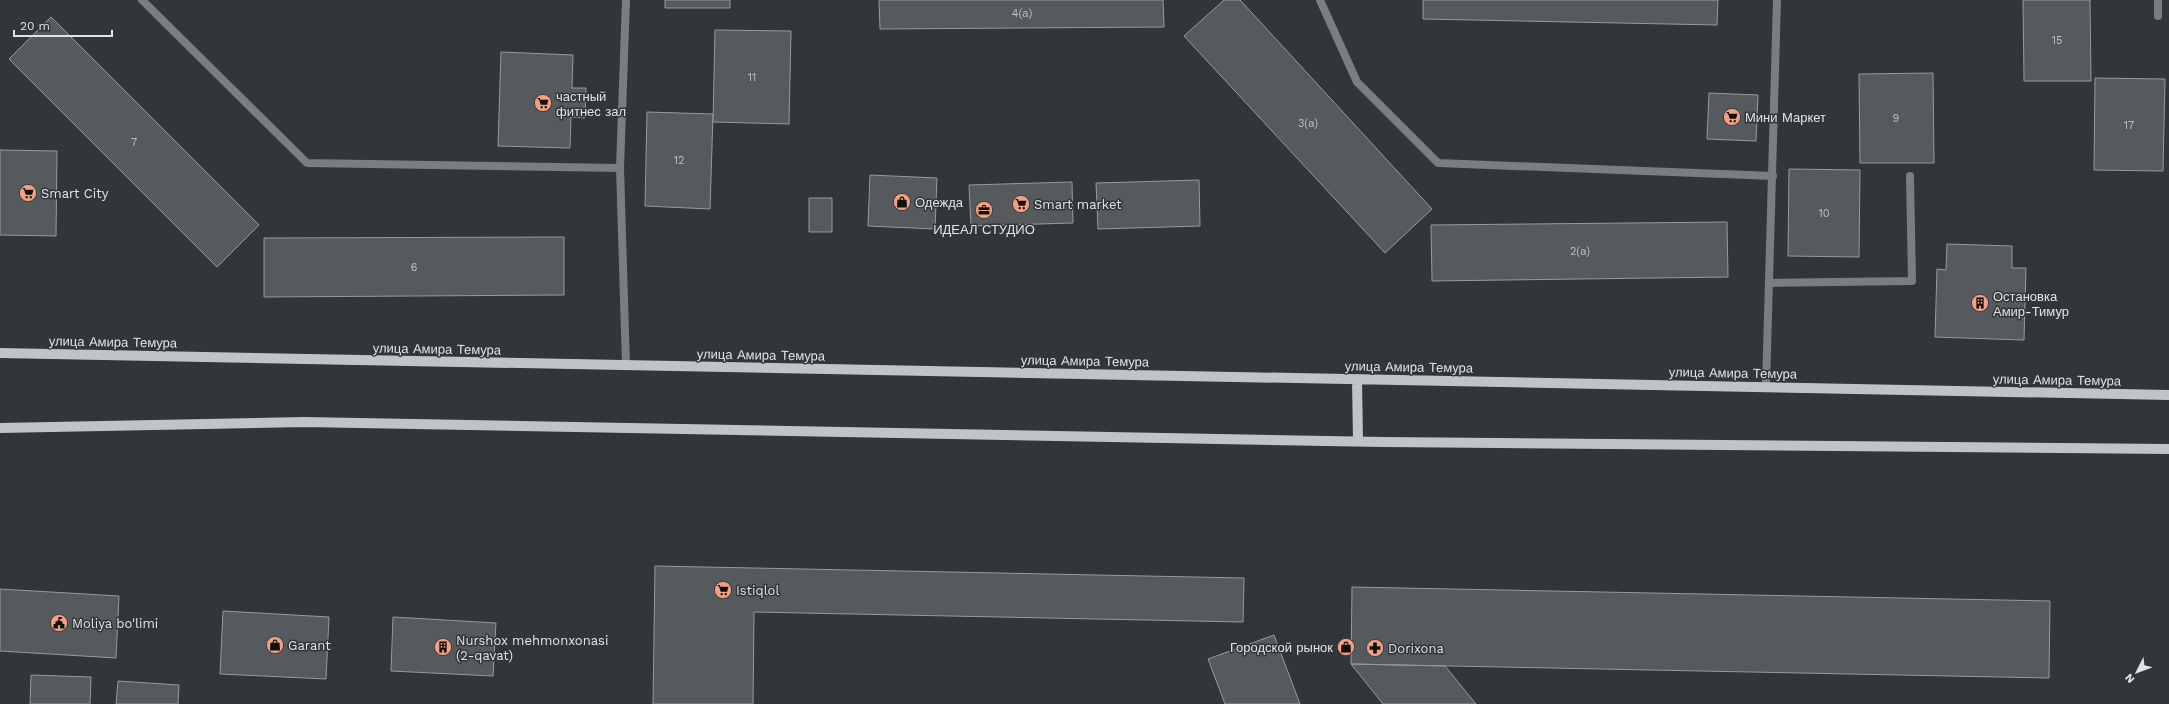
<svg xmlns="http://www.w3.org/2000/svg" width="2169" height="704" font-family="'Work Sans',sans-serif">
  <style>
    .building { fill: #56595d; stroke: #979b9f }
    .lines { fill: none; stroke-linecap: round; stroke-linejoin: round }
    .service { stroke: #7b7d7e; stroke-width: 8 }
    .primary { stroke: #c1c4c7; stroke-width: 10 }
    .labels { text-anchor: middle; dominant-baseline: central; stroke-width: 3; stroke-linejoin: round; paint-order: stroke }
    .number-label { font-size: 11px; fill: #bec0c3 }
    .poi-label { font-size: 13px; fill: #e1e3e5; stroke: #323539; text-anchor: start }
    .street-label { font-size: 13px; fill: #e1e3e5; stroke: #323539 }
  </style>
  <rect width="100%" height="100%" fill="#323539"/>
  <!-- building -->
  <path class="building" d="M665,0H730V8H665Z
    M879,0H1163L1164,27L880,29Z
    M1224,0H1240L1432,209L1385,253L1184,36Z
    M1423,0H1718L1717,25L1423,19Z
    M2023,0H2090L2091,81H2024Z
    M51,17L259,225L217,267L9,59Z
    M715,30L791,31L789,124L713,122Z
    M501,52L573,55L572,88H586L585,118L571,117L570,148L498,146Z
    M1933,73L1934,163H1860L1859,74Z
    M2095,78L2165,79L2163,171L2094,170Z
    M1709,93L1758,95L1756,141L1707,139Z
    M647,112L713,114L710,209L645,206Z
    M0,150L57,151L56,236L0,235Z
    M1789,169L1860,170L1859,257L1788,256Z
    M870,175L937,178L935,229L868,226Z
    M1199,180L1200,226L1098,229L1096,183Z
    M1072,182L1073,223L971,226L969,185Z
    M809,198H832V232H809Z
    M1727,222L1728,277L1432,281L1431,225Z
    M564,237V295L264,297V238Z
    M1947,244L2012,246V268H2026L2024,340L1935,337L1937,269L1946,270Z
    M655,566L1244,578L1243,622L754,612L753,704H653Z
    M1352,587L2050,601L2049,678L1351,664Z
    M0,589L119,596L116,658L0,651Z
    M223,611L329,617L326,679L220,674Z
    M393,617L496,623L493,676L391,671Z
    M1274,635L1300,704H1225L1208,659Z
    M1351,664L1445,666L1476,704H1383Z
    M31,675L91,677L90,704H30Z
    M118,681L179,685L178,704H116Z"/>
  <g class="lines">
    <!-- service -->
    <path class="service" d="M142,0L307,163L620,168L626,365
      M1320,0L1357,82L1438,163L1773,176
      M2158,0V16
      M620,168L626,0
      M1769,283L1912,281L1910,176
      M1766,386L1777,0"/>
    <!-- primary -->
    <path class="primary" d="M0,353L2169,395
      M1357,379L1358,441
      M0,428L305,422L1383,442L2169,449"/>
  </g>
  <!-- icons -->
  <defs>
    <symbol id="supermarket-disc" viewBox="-11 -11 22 22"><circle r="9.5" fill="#f2a080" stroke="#323539"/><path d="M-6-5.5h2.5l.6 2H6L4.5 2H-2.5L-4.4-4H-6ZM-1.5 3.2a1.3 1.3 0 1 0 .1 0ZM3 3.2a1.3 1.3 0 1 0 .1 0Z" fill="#111"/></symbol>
    <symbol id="shop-disc" viewBox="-11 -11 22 22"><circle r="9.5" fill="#f2a080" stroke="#323539"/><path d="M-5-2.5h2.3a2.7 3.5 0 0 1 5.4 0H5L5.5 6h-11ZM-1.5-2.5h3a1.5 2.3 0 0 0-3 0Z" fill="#111"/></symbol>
    <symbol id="office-disc" viewBox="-11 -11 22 22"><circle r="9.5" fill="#f2a080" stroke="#323539"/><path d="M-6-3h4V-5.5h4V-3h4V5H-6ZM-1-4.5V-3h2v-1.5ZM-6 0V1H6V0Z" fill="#111"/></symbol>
    <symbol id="building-disc" viewBox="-11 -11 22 22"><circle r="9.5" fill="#f2a080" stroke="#323539"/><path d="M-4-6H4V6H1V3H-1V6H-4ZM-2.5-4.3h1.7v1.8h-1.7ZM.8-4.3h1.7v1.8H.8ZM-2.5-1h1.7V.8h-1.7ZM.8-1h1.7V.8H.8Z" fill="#111"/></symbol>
    <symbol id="civic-disc" viewBox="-11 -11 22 22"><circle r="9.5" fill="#f2a080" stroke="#323539"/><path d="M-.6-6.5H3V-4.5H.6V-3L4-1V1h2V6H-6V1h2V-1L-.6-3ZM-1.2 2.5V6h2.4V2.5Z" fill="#111"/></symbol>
    <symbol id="pharmacy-disc" viewBox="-11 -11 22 22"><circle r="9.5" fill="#f2a080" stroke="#323539"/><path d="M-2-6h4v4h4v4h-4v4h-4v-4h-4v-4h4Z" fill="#111"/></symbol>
  </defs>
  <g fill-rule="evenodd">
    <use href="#supermarket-disc" x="533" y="93" width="20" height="20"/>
    <use href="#supermarket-disc" x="1722" y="107" width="20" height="20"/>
    <use href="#supermarket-disc" x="18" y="183" width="20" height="20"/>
    <use href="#shop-disc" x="892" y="192" width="20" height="20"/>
    <use href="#supermarket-disc" x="1011" y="194" width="20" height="20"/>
    <use href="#office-disc" x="974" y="200" width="20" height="20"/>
    <use href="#building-disc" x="1970" y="293" width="20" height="20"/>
    <use href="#supermarket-disc" x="713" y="580" width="20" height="20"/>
    <use href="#civic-disc" x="49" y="613" width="20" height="20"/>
    <use href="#shop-disc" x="265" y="635" width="20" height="20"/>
    <use href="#building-disc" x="433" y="637" width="20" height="20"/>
    <use href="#shop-disc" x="1336" y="637" width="20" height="20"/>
    <use href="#pharmacy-disc" x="1365" y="638" width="20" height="20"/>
  </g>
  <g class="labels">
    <!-- number labels -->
    <g class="number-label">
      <text x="1022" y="13">4(а)</text>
      <text x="2057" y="40">15</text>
      <text x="752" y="77">11</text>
      <text x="1896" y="118">9</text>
      <text x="1308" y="123">3(а)</text>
      <text x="2129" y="125">17</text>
      <text x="134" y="142">7</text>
      <text x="679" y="160">12</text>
      <text x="1824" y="213">10</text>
      <text x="1580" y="251">2(а)</text>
      <text x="414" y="267">6</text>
    </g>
    <!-- poi labels -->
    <g class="poi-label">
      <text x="556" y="96">частный<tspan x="556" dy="15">фитнес зал</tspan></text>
      <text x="1745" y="117">Мини Маркет</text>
      <text x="41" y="193">Smart City</text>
      <text x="915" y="202">Одежда</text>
      <text x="1034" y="204">Smart market</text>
      <text x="984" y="229" text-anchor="middle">ИДЕАЛ СТУДИО</text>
      <text x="1993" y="296">Остановка<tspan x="1993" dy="15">Амир-Тимур</tspan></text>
      <text x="736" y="590">Istiqlol</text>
      <text x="72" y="623">Moliya bo'limi</text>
      <text x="456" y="640">Nurshox mehmonxonasi<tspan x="456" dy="15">(2-qavat)</tspan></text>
      <text x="288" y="645">Garant</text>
      <text x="1333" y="647" text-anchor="end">Городской рынок</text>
      <text x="1388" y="648">Dorixona</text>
    </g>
    <!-- street labels -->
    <g class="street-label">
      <text transform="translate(113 342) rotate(1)">улица Амира Темура</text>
      <text transform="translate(437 349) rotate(1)">улица Амира Темура</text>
      <text transform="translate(761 355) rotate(1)">улица Амира Темура</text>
      <text transform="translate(1085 361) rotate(1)">улица Амира Темура</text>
      <text transform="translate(1409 367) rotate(1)">улица Амира Темура</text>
      <text transform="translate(1733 373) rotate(1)">улица Амира Темура</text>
      <text transform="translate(2057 380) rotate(1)">улица Амира Темура</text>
    </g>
  </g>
  <!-- north arrow -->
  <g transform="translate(2137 672) rotate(228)" stroke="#323539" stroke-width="3" paint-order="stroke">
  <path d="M0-3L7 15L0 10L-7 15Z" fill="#e1e3e5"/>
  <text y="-6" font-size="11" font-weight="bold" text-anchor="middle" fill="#e1e3e5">N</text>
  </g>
  <!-- scale -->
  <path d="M14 30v6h98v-6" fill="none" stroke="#e1e3e5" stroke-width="2"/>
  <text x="20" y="30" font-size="12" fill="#e1e3e5" stroke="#323539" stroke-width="3" paint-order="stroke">20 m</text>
</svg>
